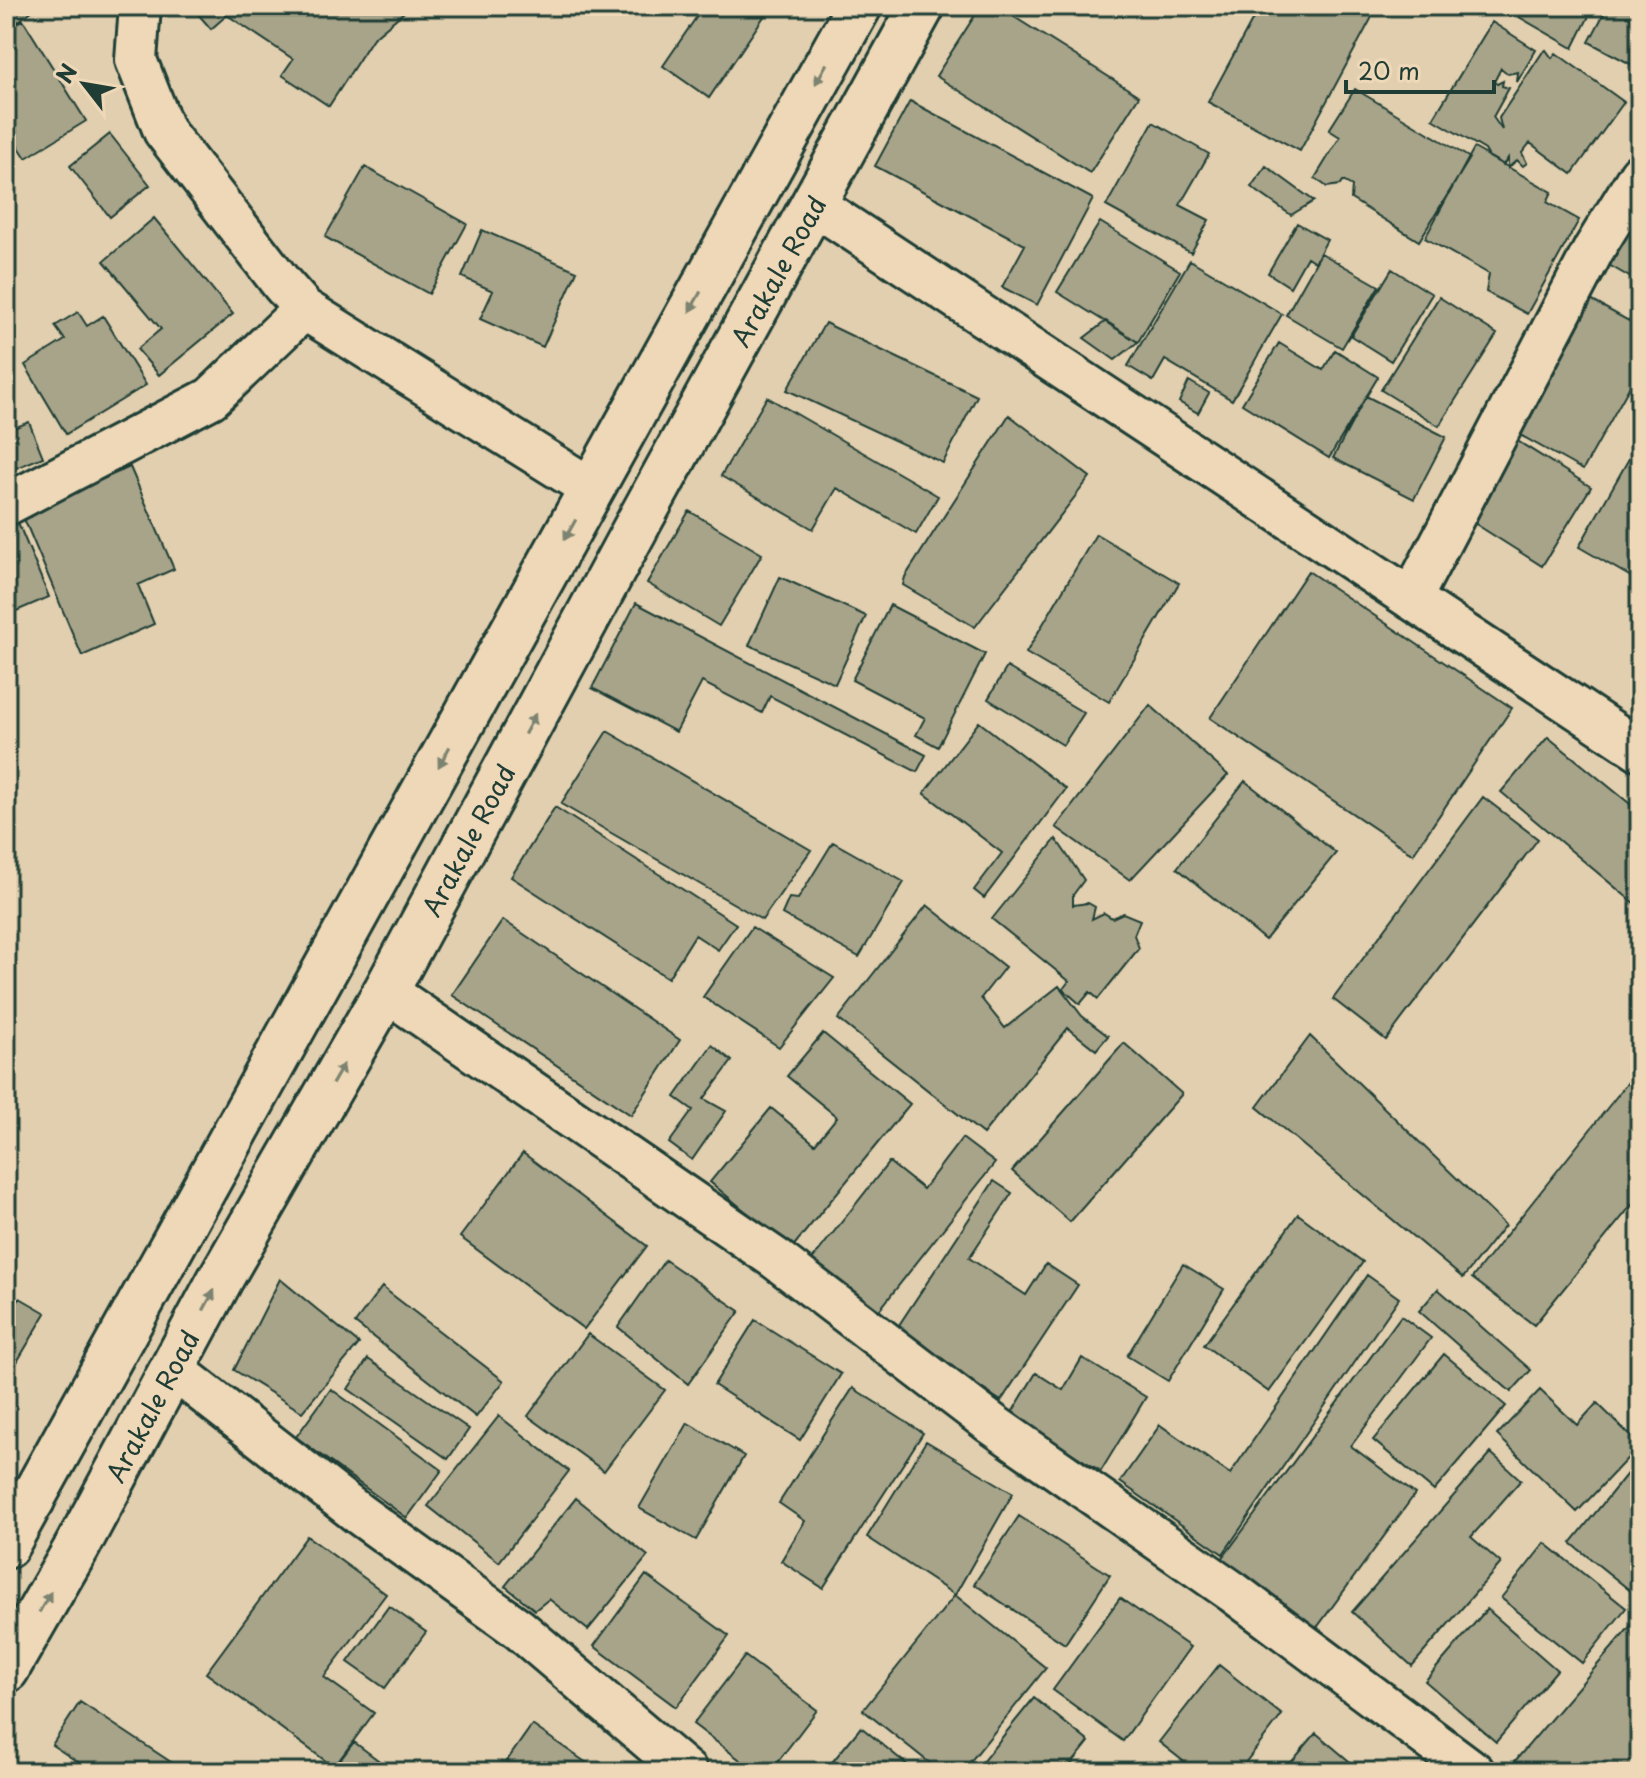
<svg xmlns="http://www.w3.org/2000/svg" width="1646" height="1778" font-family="'Playpen Sans',sans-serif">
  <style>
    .building { fill: #a8a48a; stroke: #1f3d34; stroke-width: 2 }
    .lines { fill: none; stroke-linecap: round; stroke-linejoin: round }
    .street-casing { stroke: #1f3d34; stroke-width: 46 }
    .secondary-casing { stroke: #1f3d34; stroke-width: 50 }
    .primary-casing { stroke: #1f3d34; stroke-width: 50 }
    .street { stroke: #eed8b7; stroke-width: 40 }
    .secondary { stroke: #eed8b7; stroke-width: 44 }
    .primary { stroke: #eed8b7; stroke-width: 44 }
    .oneway { fill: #7c836f }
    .labels { text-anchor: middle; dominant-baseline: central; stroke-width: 6; stroke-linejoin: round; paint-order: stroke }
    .street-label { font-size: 26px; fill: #1f3d34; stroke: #eed8b7 }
  </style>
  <rect width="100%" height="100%" fill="#e2cfaf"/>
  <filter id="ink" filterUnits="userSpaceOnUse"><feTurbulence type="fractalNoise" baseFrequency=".0125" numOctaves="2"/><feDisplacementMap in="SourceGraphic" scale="16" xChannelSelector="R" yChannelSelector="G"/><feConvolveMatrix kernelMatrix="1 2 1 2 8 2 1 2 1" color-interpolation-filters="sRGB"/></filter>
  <g filter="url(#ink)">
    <!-- building -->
    <path class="building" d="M6,6H38L6,31Z
      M191,6H396L404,12L373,38L329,106L282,75L293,59L227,15L211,29Z
      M704,6H771L709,98L663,66Z
      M981,6H997L1139,96L1090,173L936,76Z
      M1260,6H1378L1300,151L1208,102Z
      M1500,6H1594L1573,48Z
      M1608,6H1640V69L1589,42Z
      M23,20L86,121L26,158L6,127V30Z
      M1492,22L1536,50L1517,82L1518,72L1508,74L1501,68L1494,82L1497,84L1503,81L1502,86L1509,88L1493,117L1502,130L1499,118L1542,53L1546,50L1552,58L1556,53L1624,102L1572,174L1530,143L1522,153L1527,163L1523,166L1517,160L1508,168V158L1503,165L1489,157L1485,150L1433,119Z
      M1355,89L1470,158L1419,241L1351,199L1352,186L1343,181L1340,185L1327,187L1315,178L1340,137L1329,130Z
      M910,101L1093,199L1037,305L1002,287L1025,245L875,166Z
      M1153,122L1209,154L1180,205L1209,220L1191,253L1106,206Z
      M110,134L150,185L110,217L70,166Z
      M1474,148L1552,192L1547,202L1579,220L1527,314L1486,292L1489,274L1425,238Z
      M1266,166L1314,201L1291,215L1251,187Z
      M365,167L467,224L429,294L325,237Z
      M1640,209V283L1607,264Z
      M154,218L233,314L159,375L137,349L161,329L104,261Z
      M1100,222L1180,271L1138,342L1057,292Z
      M1297,223L1327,240L1315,262L1307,257L1290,287L1268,273Z
      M482,230L577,271L543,347L480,319L493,291L462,277Z
      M1321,253L1379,286L1342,348L1286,315Z
      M1190,260L1282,314L1232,400L1165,360L1153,381L1128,366Z
      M1392,269L1432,294L1391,361L1351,336Z
      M1439,297L1497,334L1439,426L1381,390Z
      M1587,298L1640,327V368L1583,470L1513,431Z
      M78,312L87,326L103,316L146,385L66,434L25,365L65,340L55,326Z
      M1106,321L1138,342L1115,360L1084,338Z
      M825,323L977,396L943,463L787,390Z
      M1279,343L1323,370L1335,350L1378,377L1329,458L1242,404Z
      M1189,381L1209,393L1198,413L1179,402Z
      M1366,396L1446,437L1414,499L1333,458Z
      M767,397L938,496L916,534L837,488L813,529L721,476Z
      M1009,415L1090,477L975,627L903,585L905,577Z
      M29,422L43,457L6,472V431Z
      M1511,437L1591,487L1542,566L1463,516Z
      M1640,439V582L1579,547Z
      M130,467L174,569L138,585L154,624L82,656L22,514Z
      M689,511L762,554L719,626L647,583Z
      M17,520L49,597L7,615L6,524Z
      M1096,534L1179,583L1109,702L1026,653Z
      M1308,571L1512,708L1413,854L1210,718Z
      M780,577L866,616L835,684L749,645Z
      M636,603L926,755L917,772L770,696L762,713L702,682L676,732L592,688Z
      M890,605L985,654L938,747L916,735L925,718L852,680Z
      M1007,667L1084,713L1063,745L988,699Z
      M1150,705L1228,775L1130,880L1056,827Z
      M979,722L1066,789L984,898L974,890L1002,853L924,793Z
      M607,731L811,850L762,920L561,804Z
      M1548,737L1640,812V908L1501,792Z
      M1245,781L1336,853L1265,940L1177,868Z
      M1483,797L1538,839L1386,1040L1333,999Z
      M555,807L736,924L718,950L695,935L668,978L511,877Z
      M1056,839L1084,880L1073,895V905L1088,903L1095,907L1092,919L1104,913L1112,918L1123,913L1140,920L1134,935L1139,948L1098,999L1090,992L1080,1004L1063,989L1069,981L992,919Z
      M833,842L904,882L859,957L782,914L789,898L798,899Z
      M927,905L1005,967L981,998L1005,1028L1059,986L1082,1016L1108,1036L1096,1050L1068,1028L983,1134L838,1019Z
      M503,920L680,1040L631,1115L452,995Z
      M752,927L834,978L779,1047L703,997Z
      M823,1033L910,1104L791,1249L710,1182L771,1108L815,1144L837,1117L787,1076Z
      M1310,1036L1505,1225L1463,1278L1257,1107Z
      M1124,1043L1182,1094L1070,1222L1012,1171Z
      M712,1045L732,1061L704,1099L726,1111L692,1160L669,1143L693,1110L675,1097Z
      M1640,1067V1195L1534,1325L1472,1278Z
      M962,1138L995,1163L877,1313L811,1261L889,1162L923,1189Z
      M523,1153L647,1246L584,1329L460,1237Z
      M994,1181L1012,1193L969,1258L1026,1295L1046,1264L1078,1285L1001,1401L895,1331Z
      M1298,1214L1363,1262L1269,1392L1204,1345Z
      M665,1260L740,1311L688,1384L618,1327Z
      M1183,1264L1224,1289L1168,1381L1127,1356Z
      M1367,1275L1399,1298L1223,1554L1120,1482L1160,1425L1230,1474Z
      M280,1279L359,1344L302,1412L234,1370Z
      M382,1287L504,1381L476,1417L355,1323Z
      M1438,1289L1531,1370L1511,1392L1419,1311Z
      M20,1298L46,1313L11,1372L6,1368V1320Z
      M1401,1316L1431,1338L1351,1446L1415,1494L1310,1637L1216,1567Z
      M755,1320L841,1374L800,1440L714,1385Z
      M588,1334L665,1390L604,1471L528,1416Z
      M1444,1354L1506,1406L1434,1491L1373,1440Z
      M1082,1358L1146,1397L1101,1471L1010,1416L1036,1373L1063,1390Z
      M368,1359L469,1429L448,1459L348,1389Z
      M853,1388L923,1433L823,1588L781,1561L805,1521L779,1503Z
      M331,1389L442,1470L407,1518L296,1437Z
      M1540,1390L1577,1425L1597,1403L1640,1445L1577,1512L1497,1435Z
      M499,1416L569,1471L499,1562L428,1506Z
      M688,1423L744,1456L696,1540L639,1508Z
      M926,1441L1013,1493L955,1595L867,1537Z
      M1491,1453L1521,1480L1471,1537L1501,1563L1412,1666L1352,1612Z
      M1630,1470L1640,1478V1582L1632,1592L1571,1543Z
      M576,1498L648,1556L588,1630L549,1599L535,1610L505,1586Z
      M1019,1516L1110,1575L1065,1644L974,1584Z
      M307,1536L386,1594L324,1677L374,1713L334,1767L206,1673Z
      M1545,1543L1626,1608L1582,1663L1501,1598Z
      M646,1575L729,1636L676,1707L594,1646Z
      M955,1595L1046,1668L962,1772H941L863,1710Z
      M1120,1598L1190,1647L1123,1741L1053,1690Z
      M389,1606L426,1632L385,1688L348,1662Z
      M1487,1609L1557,1670L1496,1742L1425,1681Z
      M1640,1615V1772H1528L1515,1761Z
      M745,1656L817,1710L770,1772H756L693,1724Z
      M1219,1665L1282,1715L1238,1772H1197L1159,1742Z
      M1034,1698L1089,1742L1065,1772H974Z
      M80,1702L186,1772H93L52,1745Z
      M532,1725L591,1766L587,1772H499Z
      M861,1727L916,1772H824Z
      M1316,1733L1362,1772H1283Z
      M354,1742L394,1772H331Z"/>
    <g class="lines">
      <defs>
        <path id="street" d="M140,6L136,60L164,131L282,284L304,309L592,489
          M815,205L1640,750
          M6,505L211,398L304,309
          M1411,599L1594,249L1640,174
          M386,991L776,1259L992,1424L1233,1592L1474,1772
          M173,1369L359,1514L519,1629L687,1772"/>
        <path id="secondary" d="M6,1546L859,6
          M6,1670L77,1547L221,1278L386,991L640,520L922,6"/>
        <path id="primary" d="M6,1504L32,1500"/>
      </defs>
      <!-- street casing -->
      <use href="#street" class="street-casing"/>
      <!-- secondary casing -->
      <use href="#secondary" class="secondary-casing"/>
      <!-- primary casing -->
      <use href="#primary" class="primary-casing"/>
      <!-- street -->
      <use href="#street" class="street"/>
      <!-- secondary -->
      <use href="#secondary" class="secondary"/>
      <!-- primary -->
      <use href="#primary" class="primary"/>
    </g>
    <!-- one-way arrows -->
    <defs><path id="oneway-solid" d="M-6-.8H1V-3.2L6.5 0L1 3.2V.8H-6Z" transform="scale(2)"/></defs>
    <g class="oneway">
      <use href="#oneway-solid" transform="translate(821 74) rotate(119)"/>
      <use href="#oneway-solid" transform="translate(695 302) rotate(119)"/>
      <use href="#oneway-solid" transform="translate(570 530) rotate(119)"/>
      <use href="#oneway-solid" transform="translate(530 724) rotate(-62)"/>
      <use href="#oneway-solid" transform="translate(444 757) rotate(119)"/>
      <use href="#oneway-solid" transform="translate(338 1074) rotate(-60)"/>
      <use href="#oneway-solid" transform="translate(209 1300) rotate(-62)"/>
      <use href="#oneway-solid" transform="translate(45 1602) rotate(-60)"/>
    </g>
  </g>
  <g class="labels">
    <!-- street labels -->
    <g class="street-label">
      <text transform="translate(778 271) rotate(-61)">Arakale Road</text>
      <text transform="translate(468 840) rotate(-62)">Arakale Road</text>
      <text transform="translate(152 1406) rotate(-62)">Arakale Road</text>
    </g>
  </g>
  <!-- margin -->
  <rect width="1646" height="1778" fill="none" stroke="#eed8b7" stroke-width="32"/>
  <rect x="16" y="16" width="1614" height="1746" fill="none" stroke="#1f3d34" stroke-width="3" filter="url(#ink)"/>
  <!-- north arrow -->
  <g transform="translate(84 84) rotate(301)" stroke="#eed8b7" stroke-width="6" paint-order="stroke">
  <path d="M0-6L14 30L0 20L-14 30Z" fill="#1f3d34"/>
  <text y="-12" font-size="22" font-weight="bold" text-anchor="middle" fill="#1f3d34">N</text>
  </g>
  <!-- scale -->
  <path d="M1346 80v12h148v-12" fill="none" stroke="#1f3d34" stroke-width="4"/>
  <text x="1358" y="80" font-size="24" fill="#1f3d34" stroke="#eed8b7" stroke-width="6" paint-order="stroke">20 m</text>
</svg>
